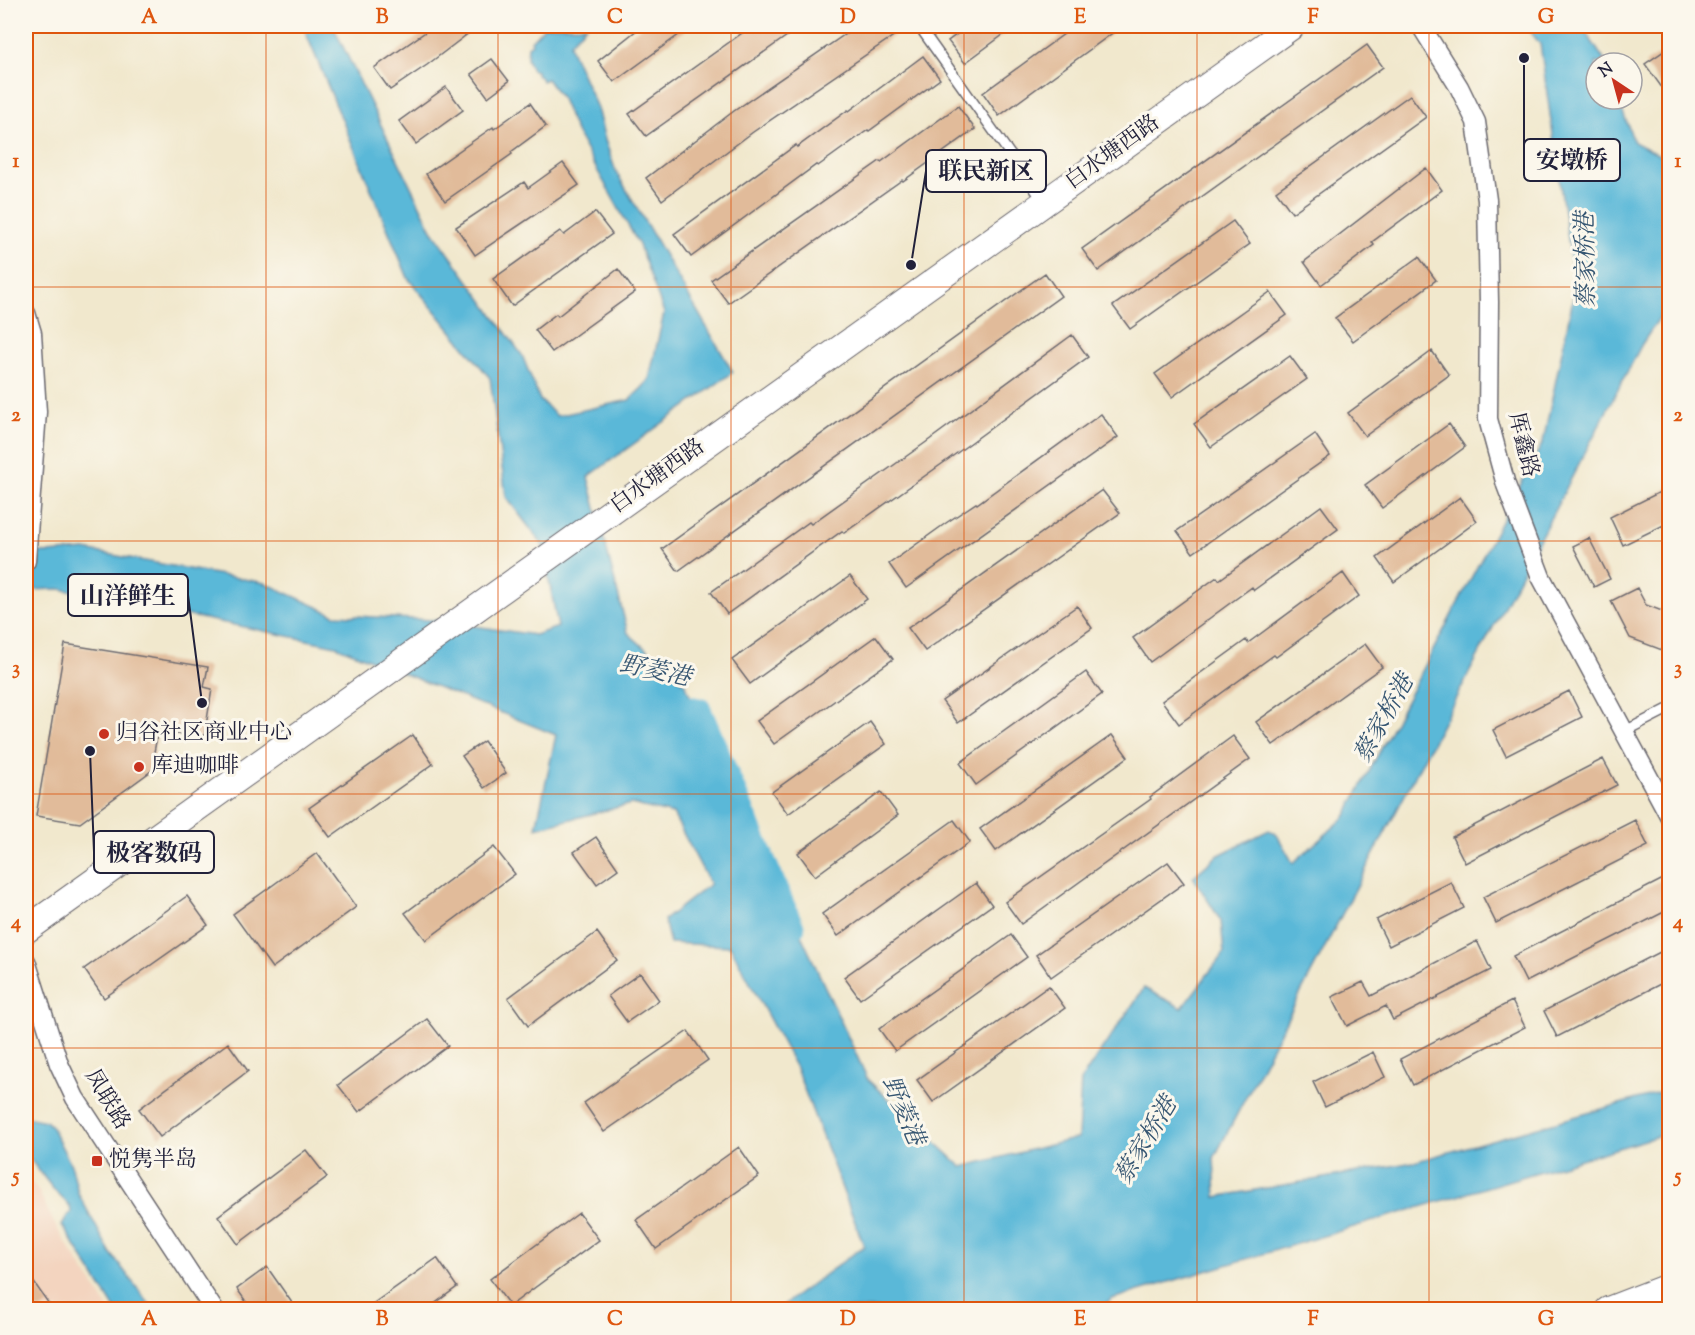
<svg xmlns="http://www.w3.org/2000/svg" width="1695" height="1335" font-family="'Sorts Mill Goudy','Noto Serif SC',serif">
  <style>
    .built { fill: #f3d4bf }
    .water { fill: #5ab8d8; stroke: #3e6d8a; stroke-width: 1.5 }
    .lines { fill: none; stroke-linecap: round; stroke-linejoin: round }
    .canal { stroke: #5ab8d8; stroke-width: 16 }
    .building { fill: #e1bb9a }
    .lane-casing { stroke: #6a676e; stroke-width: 12 }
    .street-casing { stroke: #6a676e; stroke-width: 21 }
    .secondary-casing { stroke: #6a676e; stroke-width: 28 }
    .lane { stroke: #fff; stroke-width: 9 }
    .street { stroke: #fff; stroke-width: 18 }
    .secondary { stroke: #fff; stroke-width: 26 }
    .grid { fill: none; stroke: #de560e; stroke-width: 1.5; stroke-opacity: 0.55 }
    .poi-dot { fill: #c8321e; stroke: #fbf7ec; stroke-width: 2 }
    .labels { text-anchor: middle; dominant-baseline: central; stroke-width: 6; stroke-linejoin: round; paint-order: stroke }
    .street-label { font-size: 22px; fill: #22223b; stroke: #fbf7ec }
    .poi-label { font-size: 22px; fill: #22223b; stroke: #fbf7ec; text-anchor: start }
    .water-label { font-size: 24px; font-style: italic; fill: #365672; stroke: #fbf7ec }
    .leader { fill: none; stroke: #22223b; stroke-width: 2 }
    .callout-dot { fill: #22223b; stroke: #fbf7ec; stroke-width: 2 }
    .callout { fill: #fbf7ec; stroke: #22223b; stroke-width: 2 }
    .callout-label { font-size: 24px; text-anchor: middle; font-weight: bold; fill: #22223b }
    .neatline { fill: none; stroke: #de560e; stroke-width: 2 }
    .grid-label { font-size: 20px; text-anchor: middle; font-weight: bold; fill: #de560e }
  </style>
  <rect width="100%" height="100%" fill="#fbf7ec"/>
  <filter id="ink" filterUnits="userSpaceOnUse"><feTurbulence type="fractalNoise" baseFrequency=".0167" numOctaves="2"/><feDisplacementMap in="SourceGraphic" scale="12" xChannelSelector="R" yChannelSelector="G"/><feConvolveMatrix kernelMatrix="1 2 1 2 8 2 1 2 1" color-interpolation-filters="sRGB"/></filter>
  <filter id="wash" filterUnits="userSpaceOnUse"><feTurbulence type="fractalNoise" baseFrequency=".008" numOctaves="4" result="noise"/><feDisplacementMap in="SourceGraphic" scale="24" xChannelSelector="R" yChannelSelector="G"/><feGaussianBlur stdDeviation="1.35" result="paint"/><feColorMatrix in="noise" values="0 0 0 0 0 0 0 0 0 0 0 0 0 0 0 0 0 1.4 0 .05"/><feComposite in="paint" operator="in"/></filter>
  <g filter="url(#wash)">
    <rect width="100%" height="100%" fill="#f1e8cd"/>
    <!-- built -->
    <path class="built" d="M26,1176L38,1190L56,1227L109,1309H26Z"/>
    <!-- water -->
    <path class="water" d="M303,26H333L432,230L522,355L540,400L557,416L629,400L642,388L649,379L664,313L639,245L576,132L562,99L547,79L542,81L541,78L536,74L537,71L532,70L527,59L528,46L532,43L531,41L545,26H586L570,43L571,49L597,108L605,140L616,172L733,372L588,477L628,633L685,684L868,1080L962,1167L1078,1138L1081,1080L1144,988L1182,1008L1224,953L1221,921L1193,877L1217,856L1269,830L1277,835L1293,863L1345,817L1543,442L1575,289L1540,44L1526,26H1582L1606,63H1596V99H1618L1634,142L1659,155L1669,156V303L1642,344L1214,1158L1216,1197L1414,1162L1669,1090V1133L1112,1299L1100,1309H778L864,1246L796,1068L730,946L670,943L664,920L710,884L673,814L631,804L536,828L556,735L336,646L60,589L26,590V551L48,553L85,550L265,583L335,615L433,620L535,635L558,627L542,544L506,497L490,378L408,278Z
      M26,1117L46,1121L51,1126L72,1167L78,1193L110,1252L153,1309H115L62,1225L67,1216L71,1213L70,1206L54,1190L26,1154Z"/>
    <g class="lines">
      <!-- canal -->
      <path class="canal" d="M672,700L702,706L797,928"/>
    </g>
    <g id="blocks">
      <!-- building -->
      <path class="building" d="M434,26H478L427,65L390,90L374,68Z
        M642,26H691L614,82L598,61Z
        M752,26H801L646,136L629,114Z
        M857,26H908L753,132L662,200L646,178L734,111Z
        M968,26H1015L965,63L948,41Z
        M1075,26H1122L999,116L983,93Z
        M1367,45L1383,67L1098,271L1082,249Z
        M1670,47V99L1645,64Z
        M923,56L940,79L869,131L868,130L818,166L816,165L691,257L674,234L796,145L797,147L848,110L849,111Z
        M492,59L509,81L488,97L471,74Z
        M446,87L463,110L416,144L399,121Z
        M1410,95L1426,117L1292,213L1276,191Z
        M530,103L546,126L511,152L512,154L445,201L426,174L493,127L494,129Z
        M958,106L975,129L903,181L902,180L728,303L711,280L880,161L881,162Z
        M563,163L579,185L475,255L456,227L524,182L528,188Z
        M1426,168L1442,190L1372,242L1374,245L1321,285L1304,262Z
        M595,212L612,234L512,306L493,279L560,231L564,235Z
        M1233,221L1250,244L1130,329L1113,306Z
        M1419,257L1436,280L1353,341L1335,318Z
        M618,269L635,292L552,352L535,330L556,314L558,316Z
        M1045,273L1061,296L678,571L662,549Z
        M1270,292L1287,315L1172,397L1155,374Z
        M1072,335L1088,357L946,461L844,533L842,531L727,614L711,592L809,522L811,524L925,443Z
        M1432,351L1449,375L1365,436L1348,413Z
        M1290,356L1307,379L1211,447L1194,424Z
        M1101,414L1118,437L906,588L889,564L946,523L976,503L977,504Z
        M1449,424L1465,447L1382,508L1365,485Z
        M1315,434L1330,456L1193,553L1177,531Z
        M1670,487V522L1623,545L1610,517Z
        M1102,490L1120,513L925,651L908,628Z
        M1460,497L1477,521L1394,582L1377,558Z
        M1321,506L1338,529L1254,590L1252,587L1150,662L1133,638L1217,577L1219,580Z
        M1589,538L1610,579L1594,587L1573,546Z
        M1343,573L1359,596L1276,657L1274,655L1179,724L1162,701L1246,640L1248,643Z
        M850,576L867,599L750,684L732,660Z
        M1637,588L1646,605L1670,614V653L1630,638L1611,601Z
        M1077,606L1092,628L958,723L942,701Z
        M876,636L893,659L774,744L757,721Z
        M65,644L208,667L204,687L212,689L204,738L158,731L154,752L162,763L80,823L36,816Z
        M1365,644L1382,667L1273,745L1256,722Z
        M1086,672L1102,694L976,785L960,763Z
        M1569,691L1582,717L1506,756L1493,730Z
        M870,722L886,744L788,814L772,792Z
        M413,735L433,764L330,837L309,808Z
        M1112,735L1128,757L996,851L980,829Z
        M1233,736L1250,759L1021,924L1005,902L1151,799L1150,797Z
        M484,741L506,773L484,788L462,756Z
        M1603,759L1617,785L1465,863L1452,837Z
        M881,792L898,815L815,876L798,853Z
        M954,820L970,842L838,936L822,914Z
        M1635,820L1648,846L1496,923L1483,897Z
        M596,837L618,869L597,884L574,852Z
        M494,847L515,874L426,940L405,913Z
        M317,853L356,907L272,968L233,914Z
        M1168,862L1184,883L1051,977L1036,955Z
        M1665,878L1670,887V909L1526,982L1513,956Z
        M1451,882L1464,908L1389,946L1376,920Z
        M976,883L992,905L860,999L844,977Z
        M187,896L208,925L104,998L84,969Z
        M597,932L617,960L528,1026L508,998Z
        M1011,935L1027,957L895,1051L879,1029Z
        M1477,941L1491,970L1393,1020L1386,1006L1347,1026L1332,997L1363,982L1371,996Z
        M1670,947V979L1557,1037L1544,1011Z
        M640,973L659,1000L627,1022L608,996Z
        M1049,986L1065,1008L933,1102L917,1080Z
        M1512,1001L1525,1027L1413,1085L1400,1059Z
        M427,1019L448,1046L359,1112L338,1085Z
        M688,1031L708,1060L604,1132L584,1103Z
        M228,1043L248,1071L160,1137L139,1109Z
        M1373,1052L1385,1077L1325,1107L1313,1082Z
        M739,1147L759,1176L656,1249L636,1220Z
        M306,1150L327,1177L238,1244L218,1216Z
        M579,1213L599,1240L510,1306L490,1279Z
        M437,1258L457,1287L426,1310H364Z
        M267,1267L297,1310H252L237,1289Z
        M26,1271L49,1304L41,1310H26Z"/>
    </g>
  </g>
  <g filter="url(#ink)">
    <use href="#blocks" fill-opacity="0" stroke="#6a676e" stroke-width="1.5"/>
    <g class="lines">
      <defs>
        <path id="lane" d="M919,26L1044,202
          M1623,732L1670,708"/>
        <path id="street" d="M1421,26L1459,87L1476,122L1487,200L1489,302L1488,419L1506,485L1541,577L1670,817
          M26,313L32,333L37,412L26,561
          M26,961L59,1064L75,1098L214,1310"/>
        <path id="secondary" d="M26,930L1292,26
          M1608,1310L1670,1286"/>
      </defs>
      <!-- lane casing -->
      <use href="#lane" class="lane-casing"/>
      <!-- street casing -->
      <use href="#street" class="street-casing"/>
      <!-- secondary casing -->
      <use href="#secondary" class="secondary-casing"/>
      <!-- lane -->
      <use href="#lane" class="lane"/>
      <!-- street -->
      <use href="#street" class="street"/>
      <!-- secondary -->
      <use href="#secondary" class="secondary"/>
    </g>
  </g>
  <!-- grid -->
  <path class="grid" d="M266,26V1310M498,26V1310M731,26V1310M964,26V1310M1197,26V1310M1429,26V1310M26,287H1670M26,541H1670M26,794H1670M26,1048H1670"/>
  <!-- markers -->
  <g class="poi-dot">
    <circle cx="104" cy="734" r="6"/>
    <circle cx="139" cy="767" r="6"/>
    <rect x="91" y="1155" width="12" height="12" rx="3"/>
  </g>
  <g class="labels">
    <!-- street labels -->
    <g class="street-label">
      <text transform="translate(1113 153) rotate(-36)">白水塘西路</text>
      <text transform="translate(1522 445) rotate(76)">厍鑫路</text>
      <text transform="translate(658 477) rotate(-36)">白水塘西路</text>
      <text transform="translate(106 1100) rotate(59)">凤联路</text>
    </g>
    <!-- poi labels -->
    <g class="poi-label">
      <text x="116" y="734">归谷社区商业中心</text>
      <text x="151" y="767">库迪咖啡</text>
      <text x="109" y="1161">悦隽半岛</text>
    </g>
    <!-- water labels -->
    <g class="water-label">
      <text transform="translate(1587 260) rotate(-91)">蔡家桥港</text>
      <text transform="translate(655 672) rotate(12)">野菱港</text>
      <text transform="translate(1385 719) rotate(-61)">蔡家桥港</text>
      <text transform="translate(902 1111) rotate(67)">野菱港</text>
      <text transform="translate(1147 1141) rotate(-59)">蔡家桥港</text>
    </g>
  </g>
  <!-- callouts -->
  <path class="leader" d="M1524 58L1524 160M911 265L926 171M202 703L188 595M90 751L94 852"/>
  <g class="callout-dot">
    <circle cx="1524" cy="58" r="6"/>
    <circle cx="911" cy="265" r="6"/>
    <circle cx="202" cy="703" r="6"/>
    <circle cx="90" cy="751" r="6"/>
  </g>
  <g class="callout">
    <rect x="1524" y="139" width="96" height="42" rx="6"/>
    <rect x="926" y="150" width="120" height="42" rx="6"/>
    <rect x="68" y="574" width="120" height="42" rx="6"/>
    <rect x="94" y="831" width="120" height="42" rx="6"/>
  </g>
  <g class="callout-label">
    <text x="1572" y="168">安墩桥</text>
    <text x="986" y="179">联民新区</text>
    <text x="128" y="604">山洋鲜生</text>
    <text x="154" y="861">极客数码</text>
  </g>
  <!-- margin -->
  <rect width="1695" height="1335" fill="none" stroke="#fbf7ec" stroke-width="66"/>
  <!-- north arrow -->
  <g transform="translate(1614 81) rotate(324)"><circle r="28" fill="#fbf7ec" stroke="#a4a2a5" stroke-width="1.5"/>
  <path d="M0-4.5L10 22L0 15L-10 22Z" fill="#c8321e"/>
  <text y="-9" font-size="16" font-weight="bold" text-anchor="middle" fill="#22223b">N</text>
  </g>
  <rect x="33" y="33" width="1629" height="1269" class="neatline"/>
  <g class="grid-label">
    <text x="149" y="23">A</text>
    <text x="382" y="23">B</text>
    <text x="615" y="23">C</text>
    <text x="848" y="23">D</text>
    <text x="1080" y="23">E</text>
    <text x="1313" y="23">F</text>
    <text x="1546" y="23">G</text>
    <text x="16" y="167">1</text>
    <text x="1678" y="167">1</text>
    <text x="16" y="421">2</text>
    <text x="1678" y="421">2</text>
    <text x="16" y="674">3</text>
    <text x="1678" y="674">3</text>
    <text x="16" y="928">4</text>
    <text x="1678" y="928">4</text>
    <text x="16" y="1182">5</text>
    <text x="1678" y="1182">5</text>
    <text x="149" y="1325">A</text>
    <text x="382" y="1325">B</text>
    <text x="615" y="1325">C</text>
    <text x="848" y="1325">D</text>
    <text x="1080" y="1325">E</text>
    <text x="1313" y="1325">F</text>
    <text x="1546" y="1325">G</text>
  </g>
</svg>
